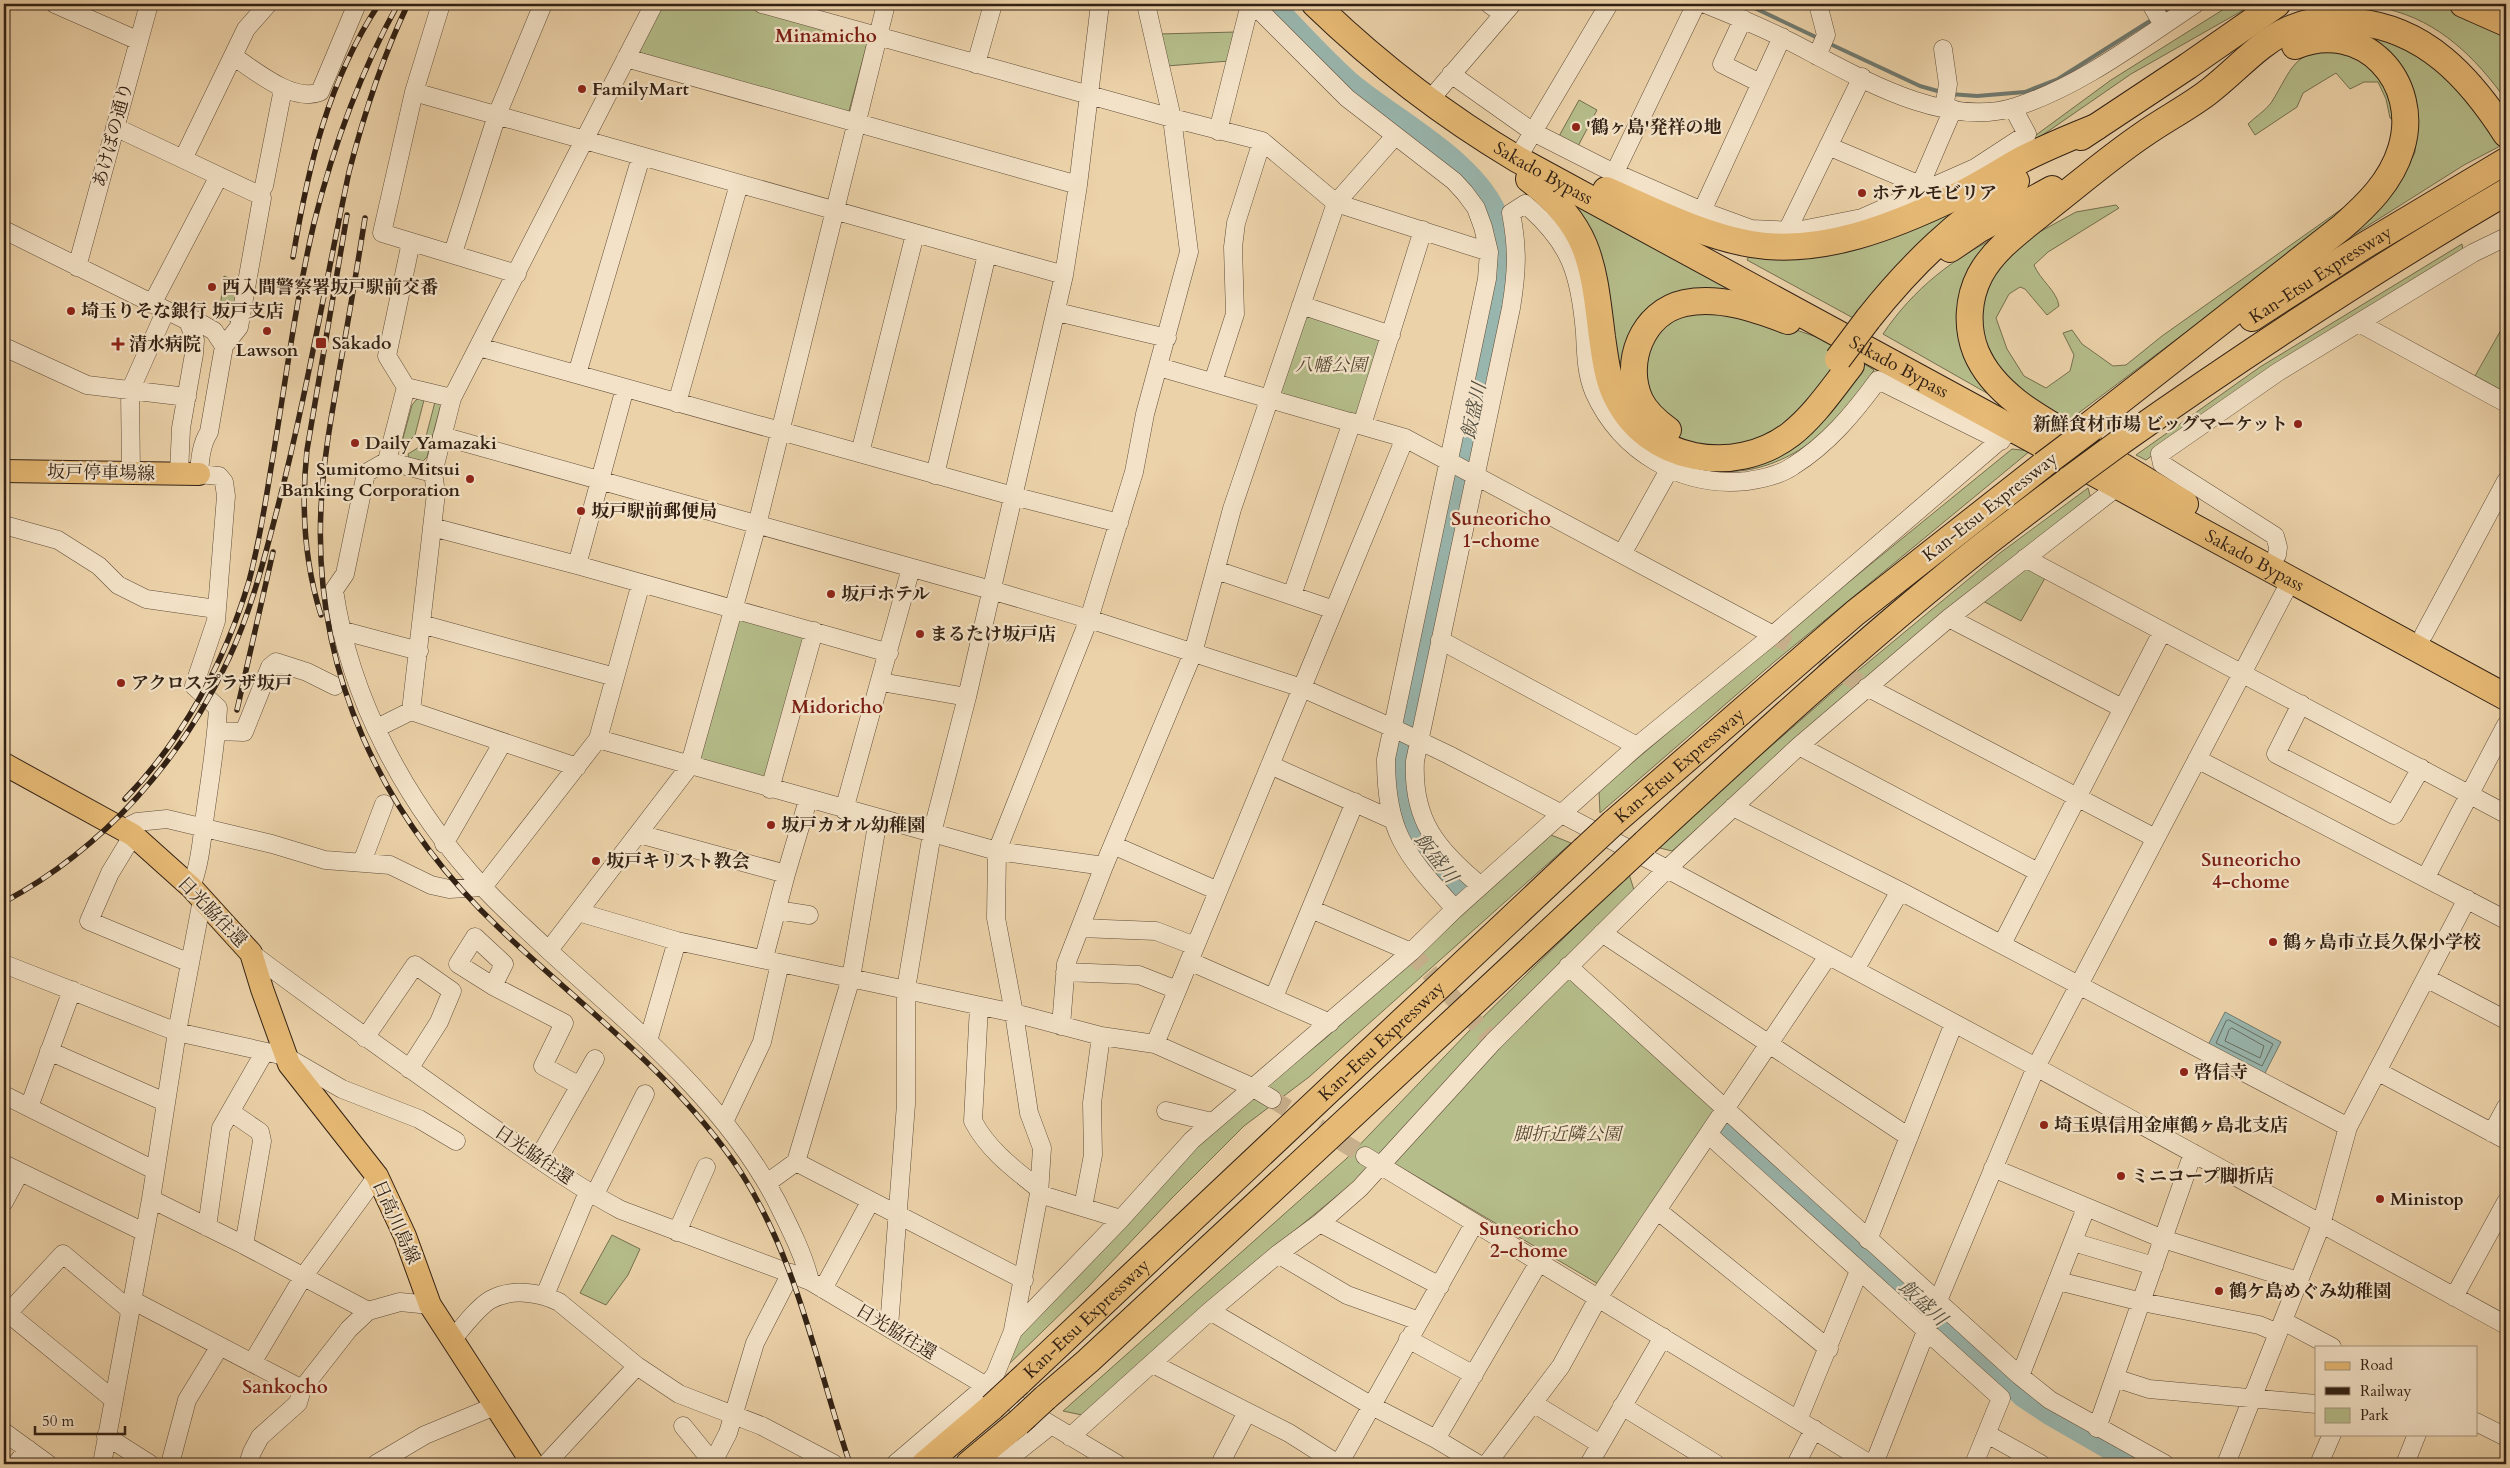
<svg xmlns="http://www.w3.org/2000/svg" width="2510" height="1468" font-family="Cardo,'Noto Serif JP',serif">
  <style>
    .green { fill: #b5bd8a; stroke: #746f4f }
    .water { fill: #99b6ae; stroke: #707a70 }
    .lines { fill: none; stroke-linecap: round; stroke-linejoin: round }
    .shore { stroke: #666c61; stroke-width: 1 }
    .stream { stroke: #707a70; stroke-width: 4 }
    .river { stroke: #99b6ae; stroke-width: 21 }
    .minor-tunnel { stroke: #c7af8b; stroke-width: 18; stroke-dasharray: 18 9; stroke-linecap: butt }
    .minor-casing { stroke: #604d39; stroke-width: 19 }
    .major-casing { stroke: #322114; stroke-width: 24 }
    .highway-casing { stroke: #322114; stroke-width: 28 }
    .minor { stroke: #f3e2c7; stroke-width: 18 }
    .major { stroke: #e6b974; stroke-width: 22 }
    .highway { stroke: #e6b974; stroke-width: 26 }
    .rail-casing { stroke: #322114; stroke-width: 5.5 }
    .rail { stroke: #f3e2c7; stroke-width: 4; stroke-dasharray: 11; stroke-linecap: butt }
    .highway-bridge-casing { stroke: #322114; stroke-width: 28; stroke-linecap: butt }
    .highway-bridge { stroke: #e6b974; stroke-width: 26 }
    .poi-dot { fill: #8f2418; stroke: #f3e2c7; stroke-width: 2 }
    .labels { text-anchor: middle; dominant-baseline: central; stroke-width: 4.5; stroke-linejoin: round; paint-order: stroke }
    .poi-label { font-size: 18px; font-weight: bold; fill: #322114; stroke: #f3e2c7; text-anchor: start }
    .street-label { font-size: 18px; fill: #322114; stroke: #f3e2c7 }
    .park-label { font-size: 18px; font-style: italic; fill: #534832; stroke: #f3e2c7 }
    .neighbourhood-label { font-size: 19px; font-weight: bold; fill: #7a1f14; stroke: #f3e2c7 }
    .water-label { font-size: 19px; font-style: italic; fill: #514e42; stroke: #f3e2c7 }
  </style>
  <rect width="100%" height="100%" fill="#ecd2a9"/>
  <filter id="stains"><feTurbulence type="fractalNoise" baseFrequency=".004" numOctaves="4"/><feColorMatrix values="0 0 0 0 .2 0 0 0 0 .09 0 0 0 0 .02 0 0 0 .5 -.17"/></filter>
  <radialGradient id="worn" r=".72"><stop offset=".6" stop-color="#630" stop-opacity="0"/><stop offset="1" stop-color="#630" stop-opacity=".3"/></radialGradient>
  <!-- green -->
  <path class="green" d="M658,4H741L868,40L848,115L635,54Z
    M2232,4H2254L2131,74L2021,150L2017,149L2111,80Z
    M2345,4H2442L2506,34V100C2476,58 2439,21 2387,9C2374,6 2359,5 2345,4Z
    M2354,28L2436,60L2504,144L2464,165L2320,256L2403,177L2415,152L2416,127Z
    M1236,32L1229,61L1167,66L1159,34Z
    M2338,47L2381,72L2399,123L2390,118L2386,99L2378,82H2364L2350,89L2336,73L2303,93L2297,107L2255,135L2248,124C2255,117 2265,111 2271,103C2293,68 2291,53 2338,47Z
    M1579,100L1597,110L1577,148L1558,138Z
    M2009,157L1855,319L1747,260L1759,236H1802Z
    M1546,180L1751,295L1759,317L1825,340L1874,370C1866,382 1858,396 1848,408C1808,453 1758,481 1697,469C1683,466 1667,457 1654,451L1556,221L1526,193Z
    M2116,205L2119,208L2048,252L2034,265C2040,280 2057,291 2059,306L2047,315L2025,289L2020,287L2009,294L1996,318L2007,349L2024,376L2046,388L2070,371L2074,355L2063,333L2072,330L2082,344L2113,366L2126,365L2162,336L2343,208V214L2068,421L2010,388L1982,335V307L1989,283L2003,262L2034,235L2076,212Z
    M2003,234L1971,280L1992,396L1883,334C1913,289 1954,257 2003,234Z
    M2462,244L2463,251L2257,379L2146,460L2136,455L2260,367Z
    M224,276L243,284L236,324L219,316Z
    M1304,310L1386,337L1359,419L1276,394Z
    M2506,321V393L2475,376Z
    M417,399L424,400L415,435L408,442H402L412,405Z
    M435,402L441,404L427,457L423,461L409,458L408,454L424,444Z
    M2012,449L2030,451L1773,663L1600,813L1599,791L1769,647Z
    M2088,488L2091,499L1785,750L1672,851L1656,847L1842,684L2000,553Z
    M2024,566L2045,578L2021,621L1981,600Z
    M737,616L808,635L768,782L697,763Z
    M1551,835L1571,843L1309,1077L1244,1126L1171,1199L1088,1287L1003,1370L1022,1329L1144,1206L1203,1138L1327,1037Z
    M1629,874L1634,890L1355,1181L1243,1273L1082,1415L1063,1411L1346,1159L1471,1029Z
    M1567,974L1718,1109L1600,1285L1392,1162Z
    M612,1235L640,1249L628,1275L606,1305L580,1293Z"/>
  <!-- water -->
  <path class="water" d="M2225,1012L2281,1042L2264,1075L2208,1045Z"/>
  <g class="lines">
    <!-- shore -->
    <path class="shore" d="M2229,1020L2273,1044L2262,1066L2216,1043L2226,1021Z
      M2232,1028L2264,1046L2260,1058L2225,1041L2229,1030Z"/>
    <!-- stream -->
    <path class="stream" d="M1746,4L1820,39
      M2161,13L2176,4
      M1828,43L1920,86L1941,92
      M1950,94L1977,96L2025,92L2058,79L2153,19"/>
    <!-- river -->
    <path class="river" d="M1273,4C1298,30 1323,58 1350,82C1396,121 1478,161 1499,219C1506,239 1503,263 1501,283L1401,752C1399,794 1408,833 1436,865C1445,874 1455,883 1464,892
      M1723,1125L1916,1296L2023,1397L2050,1415L2135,1464"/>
    <!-- minor-tunnel -->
    <path class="minor-tunnel" d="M1773,635L1867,687
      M1411,952L1493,1042
      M1272,1099L1365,1156"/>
    <defs>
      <path id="minor" d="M55,4L139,41
        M441,4L414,92L382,233L517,274
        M762,4L1172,118L1262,141L1336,203L1489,252
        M1253,4L1347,98L1454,181L1465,193L1476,208L1483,227L1489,252L1487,279L1386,759C1386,835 1407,855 1455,909
        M1489,4L1503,14
        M1705,4C1730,14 1756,25 1781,37C1846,69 1939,131 2015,107C2079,87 2139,41 2195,4
        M2151,4L2163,25
        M1743,19L1722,64L1760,83
        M1943,49L1948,84L1944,108
        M233,56C254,70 293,103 320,92L357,4
        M1817,56L1826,35L1818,4
        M626,58L1078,185
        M976,64L993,4
        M1451,74L1533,132L1604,168L1702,211L1751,229L1796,231L1862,218L1975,168L2027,134L2013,108
        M414,92L1064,275
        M1428,102L1512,4
        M115,127L253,192H260
        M1218,131L1250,4
        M1828,146L1920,185
        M183,159L246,29L268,4
        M1517,159L1609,4
        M1615,172L1696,4
        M1916,195L1953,109
        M1702,211L1782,37
        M4,230L188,321
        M1787,231L1862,77
        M411,242L387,356L406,387L452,398
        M453,253L497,115L543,4
        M77,267L149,4
        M152,304L219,176
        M1301,305L1391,335
        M1057,312L1167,338
        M2359,323L2506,403
        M224,346L239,327L262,198L260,192L264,186L283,89
        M4,347L87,385L187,397
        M479,347L1013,496L1119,523
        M1159,367L1405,438L1773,635
        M577,374L641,157
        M1213,382L1235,314L1233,247L1236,223L1262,141
        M406,387L387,461L433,473
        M677,403L739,184
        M1362,425L1423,230
        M442,436L991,590L1089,619L1302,688L1393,728L1449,755L1667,869L2036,1067L2506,1325
        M860,453L915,234
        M387,461L366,473L345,574L334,590C350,700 407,805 482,886C502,908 525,928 547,949C631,1026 724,1100 777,1202C790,1228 803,1253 810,1281
        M131,473L130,391L166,310
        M179,474L181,428L194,354L195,340L188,321L195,320L214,331L224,346L209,432C201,445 200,459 199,474L219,476L224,482L226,496L216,621L194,686L218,708C216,744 210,779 205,815C202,838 200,865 191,887
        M935,475L987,254
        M4,525L58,540L99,566L118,585L146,599L216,609
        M432,527L577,565L889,653
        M1622,554L1669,470
        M2277,555L2278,547L2275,536L2162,464L2160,454L2278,372L2473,253L2506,237
        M2025,558L2506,814
        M577,565L625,388
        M1216,570L1334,610
        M1292,595L1352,422
        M1949,618L2122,708
        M421,624L615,677
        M340,630L419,651
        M2424,634L2506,481
        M1440,640L1637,746
        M881,682L967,697
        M1867,687L2155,838
        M2301,704L2276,754L2394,815L2421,768
        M411,711L577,767
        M377,728L411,711L436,493L433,473L452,398L654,4
        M217,731L244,732L270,667L276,662L307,672L335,686
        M598,739L997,851L1104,866
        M1799,746L2038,872
        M2197,759L2506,920
        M1270,765L1391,819
        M770,789L814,631
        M1733,807L1900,891L2348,1127
        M844,810L911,568
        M123,829L137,822L167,819L272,844L325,860L390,865L431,885L449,889L483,887L598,739L641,583
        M639,834L786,874
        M133,835L110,873L89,921L190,963
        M444,844L503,742
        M1113,845L1218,891
        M362,862L384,804
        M2426,877L2506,725
        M1481,886C1437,850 1412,820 1415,761L1511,308C1517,272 1518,249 1511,213L1525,204C1571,243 1580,274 1585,333C1586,353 1586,373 1594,392C1621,452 1682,488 1747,481C1762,479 1780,475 1793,466C1828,444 1854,413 1878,380L2001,441
        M1311,909L1411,952
        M777,910L809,915
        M578,912L677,941L1014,1013L1101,1036L1155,1044L1252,1087L1272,1099
        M1080,928L1156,931L1195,946
        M1602,933L1909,1137
        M2002,944L2162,632
        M549,950L689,767L757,525L886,4
        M251,953C325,1008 400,1062 475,1115C523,1148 570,1183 621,1210L810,1281L1117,1464
        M764,958L786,874L808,800
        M1189,961L1330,1023
        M4,964L177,1032L285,1056L342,1089L419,1119L456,1141
        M1568,966L2020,1376L2050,1400L2165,1464
        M1855,970L1900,891
        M1065,972L1139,975L1177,990
        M2426,978L2506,1020
        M493,986L504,964L475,937L458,964L493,986L564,1023L543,1066L580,1086
        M1274,997L1355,802
        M979,1006L973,1121C988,1150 1014,1169 1039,1189
        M1061,1026L1066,964L1104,866L1193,653L1232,509L1336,203L1395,136
        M365,1038L415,965L452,991L439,1022L409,1069
        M648,1041L677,941
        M1155,1044L1405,438
        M49,1051L165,1102
        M2377,1071L2506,1140
        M4,1095L154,1170
        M29,1107L72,990
        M1166,1111L1212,1122
        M231,1112L260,1132L262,1141L244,1245
        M724,1122L762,1042L780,963
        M2492,1133L2506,1107
        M1709,1135L2001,1398L1974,1464
        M1365,1156L1870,1464
        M538,1159L595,1059
        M796,1162L1024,1280
        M4,1164L144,1232
        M1993,1168L2163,1239L2298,1281
        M767,1183L796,1162L851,978L878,819
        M1039,1194L1121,1219
        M594,1196L645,1094
        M151,1199L244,1245L368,1311
        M4,1202L20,1172
        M1083,1207L1093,1155L1092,1103L1101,1036
        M1657,1210L1829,1349
        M1320,1223L1440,1286
        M207,1227L221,1128L264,1053
        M677,1232L706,1167
        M1868,1240L1954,1023
        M2073,1242L2154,1266
        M1278,1254L1347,1295L1419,1321
        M2058,1281L2142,1302L2259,1325L2278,1333
        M823,1289L870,1202
        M545,1295L588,1192
        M2454,1297L2506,1202
        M132,1300L302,1389
        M4,1310L114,1400
        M1210,1311L1372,1406L1436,1439L1478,1464
        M8,1313L63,1254L130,1310
        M2283,1321L2332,1347
        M889,1327L906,1104V989L932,833L967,697L1064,275L1078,185L1100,4
        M1013,1330L1039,1194L1042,1148L1029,1113L1014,1013L996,918L997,851L1089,619L1134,472L1145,414L1189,252L1172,118L1146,4
        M1408,1339L1474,1375
        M452,1340C463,1327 476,1309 490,1300C511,1288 539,1292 559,1302L637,1366
        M252,1363L303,1277L377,1176
        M1153,1364L1289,1433L1338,1464
        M2020,1376L2086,1208
        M2115,1378L2149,1389L2316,1404
        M1533,1403L1600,1444
        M1622,1406L1716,1464
        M1798,1420L1859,1271
        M2476,1422L2506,1437
        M683,1426L714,1464
        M2097,1428L2193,1153
        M4,1432L48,1464
        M1987,1434L2041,1464
        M106,1436L150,1464
        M1070,1437L1210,1311L1278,1254L1320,1223L1360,1188L1493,1042L1667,869L1799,746L1949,618L2117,487
        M1436,1439L1539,1262
        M16,1464L28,1449
        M102,1464L151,1199L177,1032L202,900
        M170,1464L187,1400L220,1346
        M248,1464L252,1452L260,1437L298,1403L302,1389L349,1329L368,1311L400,1302L430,1305
        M376,1464L425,1435L495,1406
        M546,1464L637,1366L679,1394L762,1426L834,1464
        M712,1464L728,1433L755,1343L791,1273
        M895,1464L986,1386L995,1375L1013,1331L1121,1219L1192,1140L1411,952L1455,909L1637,746L1773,635L2013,429
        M1002,1464L1050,1426
        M1220,1464L1247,1412
        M1339,1464L1474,1224
        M1487,1464L1561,1366L1598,1298L1828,956
        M1589,1464L1663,1337
        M1796,1464L1814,1429
        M1874,1464L1937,1303L2036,1067L2291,580
        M2226,1464L2321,1225L2348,1127L2467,899
        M2319,1464L2332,1434
        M2405,1464L2417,1434"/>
      <path id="major" d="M4,471L199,474
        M4,764L133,835L191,887L251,953L262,989L289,1064L377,1176L405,1236L430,1305L533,1464"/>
      <g id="highway">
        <path id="s1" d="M1315,4C1377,64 1443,115 1517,159L2506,697"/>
        <path d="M2463,4L2506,23"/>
        <path d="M2081,137L2188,66L2277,4"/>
        <path d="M1529,179C1591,227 1593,264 1602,337C1605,357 1607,378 1616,396C1647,462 1735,477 1791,434C1815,415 1832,389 1851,365"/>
        <path d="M1606,190C1652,210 1700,235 1751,244C1821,256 1895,226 1957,196C1980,185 2001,171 2023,159C2047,147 2071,137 2096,127"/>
        <path d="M1950,249L1978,230L2052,189"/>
        <path id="s2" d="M2252,318L2362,247L2506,161"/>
        <path d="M1868,319C1913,262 1956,223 2016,181"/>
        <path d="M2088,426L2342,227C2367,205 2391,182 2401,149C2422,82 2363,18 2295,46"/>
        <path d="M1668,430C1657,422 1646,413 1640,400C1623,363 1642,312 1685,303C1720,296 1756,309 1788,321"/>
        <path d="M2119,443C2245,354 2373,270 2506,192"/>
        <path d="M2185,504C2155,486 2125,468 2095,450C2053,425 1996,400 1976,352C1966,327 1968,298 1980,275C1995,247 2024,228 2048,208C2080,183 2110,157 2144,134C2164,120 2187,108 2207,93C2235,72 2258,43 2290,29C2310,20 2334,19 2355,22C2425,28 2470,78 2506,134"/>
        <path id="s3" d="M1613,823L1855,613L2043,465"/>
        <path d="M1645,843C1751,745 1858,646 1971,555C2004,529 2037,504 2070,479"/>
        <path id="s4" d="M1018,1383L1584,850"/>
        <path d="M1045,1398L1088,1361L1616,870"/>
        <path d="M925,1464L992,1407"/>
        <path d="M969,1464L1018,1423"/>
      </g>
    </defs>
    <!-- minor casing -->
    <use href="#minor" class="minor-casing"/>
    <!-- major casing -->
    <use href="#major" class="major-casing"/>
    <!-- highway casing -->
    <use href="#highway" class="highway-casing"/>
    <!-- minor -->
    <use href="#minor" class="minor"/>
    <!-- major -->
    <use href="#major" class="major"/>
    <!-- highway -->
    <use href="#highway" class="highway"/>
    <defs>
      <path id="rail" d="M365,218C357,268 349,317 340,366C332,413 323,460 321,508C313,672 382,817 499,928C581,1006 677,1076 740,1171C798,1261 816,1364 850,1464
        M293,257C308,167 328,81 379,4
        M321,615C304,561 301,506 307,450L347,215
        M237,710L273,552
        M125,799C183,739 225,662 249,581C259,544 265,506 271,468C285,387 295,304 314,223C333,147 360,73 398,4
        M4,902C103,849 182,760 229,658C251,611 264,560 277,510C306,398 325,285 349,172C364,114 382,58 408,4"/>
    </defs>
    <!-- rail casing -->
    <use href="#rail" class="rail-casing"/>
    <!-- rail -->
    <use href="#rail" class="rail"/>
    <defs>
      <path id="highway-bridge" d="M1838,359L1868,319
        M2043,465L2092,428
        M2070,479L2119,443
        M1584,850L1613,823
        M1616,870L1645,843
        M992,1407L1018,1383
        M1018,1423L1045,1398"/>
    </defs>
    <!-- highway-bridge casing -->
    <use href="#highway-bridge" class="highway-bridge-casing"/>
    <!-- highway-bridge -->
    <use href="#highway-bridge" class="highway-bridge"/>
  </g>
  <!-- markers -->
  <g class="poi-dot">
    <circle cx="582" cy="89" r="5"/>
    <circle cx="1576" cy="127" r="5"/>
    <circle cx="1862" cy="193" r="5"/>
    <circle cx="212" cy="287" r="5"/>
    <circle cx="71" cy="311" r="5"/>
    <circle cx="267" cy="331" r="5"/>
    <rect x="315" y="337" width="12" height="12" rx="2.5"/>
    <path d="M115.5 336.5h5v5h5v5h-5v5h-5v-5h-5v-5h5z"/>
    <circle cx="2298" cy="424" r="5"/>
    <circle cx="355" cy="443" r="5"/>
    <circle cx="470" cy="479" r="5"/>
    <circle cx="581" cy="511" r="5"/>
    <circle cx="831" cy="594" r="5"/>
    <circle cx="920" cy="634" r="5"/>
    <circle cx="121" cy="683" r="5"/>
    <circle cx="771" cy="825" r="5"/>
    <circle cx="596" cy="861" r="5"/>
    <circle cx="2273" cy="942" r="5"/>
    <circle cx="2184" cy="1072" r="5"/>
    <circle cx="2044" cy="1125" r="5"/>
    <circle cx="2121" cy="1176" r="5"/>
    <circle cx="2380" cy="1199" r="5"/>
    <circle cx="2219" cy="1291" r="5"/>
  </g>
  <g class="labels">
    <!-- poi labels -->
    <g class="poi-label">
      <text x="592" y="89">FamilyMart</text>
      <text x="1586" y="127">'鶴ヶ島'発祥の地</text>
      <text x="1872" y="193">ホテルモビリア</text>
      <text x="222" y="287">西入間警察署坂戸駅前交番</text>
      <text x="81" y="311">埼玉りそな銀行 坂戸支店</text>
      <text x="332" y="343">Sakado</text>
      <text x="129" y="344">清水病院</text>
      <text x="267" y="350" text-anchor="middle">Lawson</text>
      <text x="2288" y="424" text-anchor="end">新鮮食材市場 ビッグマーケット</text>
      <text x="365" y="443">Daily Yamazaki</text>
      <text x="460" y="469" text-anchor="end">Sumitomo Mitsui<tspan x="460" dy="21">Banking Corporation</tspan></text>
      <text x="591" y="511">坂戸駅前郵便局</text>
      <text x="841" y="594">坂戸ホテル</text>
      <text x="930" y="634">まるたけ坂戸店</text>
      <text x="131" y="683">アクロスプラザ坂戸</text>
      <text x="781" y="825">坂戸カオル幼稚園</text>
      <text x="606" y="861">坂戸キリスト教会</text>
      <text x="2283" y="942">鶴ヶ島市立長久保小学校</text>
      <text x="2194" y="1072">啓信寺</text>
      <text x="2054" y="1125">埼玉県信用金庫鶴ヶ島北支店</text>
      <text x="2131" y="1176">ミニコープ脚折店</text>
      <text x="2390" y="1199">Ministop</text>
      <text x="2229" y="1291">鶴ケ島めぐみ幼稚園</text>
    </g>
    <!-- street labels -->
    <g class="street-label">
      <text transform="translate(113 135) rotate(-75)">あけぼの通り</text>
      <text stroke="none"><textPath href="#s1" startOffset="285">Sakado Bypass</textPath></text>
      <text stroke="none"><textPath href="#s2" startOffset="81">Kan-Etsu Expressway</textPath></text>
      <text stroke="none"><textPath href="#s1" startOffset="690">Sakado Bypass</textPath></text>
      <text transform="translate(101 473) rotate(1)">坂戸停車場線</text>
      <text transform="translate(1990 507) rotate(-38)">Kan-Etsu Expressway</text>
      <text stroke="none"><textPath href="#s1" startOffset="1095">Sakado Bypass</textPath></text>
      <text stroke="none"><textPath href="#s3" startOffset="88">Kan-Etsu Expressway</textPath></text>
      <text transform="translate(212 912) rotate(46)">日光脇往還</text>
      <text stroke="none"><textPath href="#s4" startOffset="499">Kan-Etsu Expressway</textPath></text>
      <text transform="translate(534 1155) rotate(34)">日光脇往還</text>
      <text transform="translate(396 1222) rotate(66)">日高川島線</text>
      <text stroke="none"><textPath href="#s4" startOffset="94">Kan-Etsu Expressway</textPath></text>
      <text transform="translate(896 1332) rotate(31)">日光脇往還</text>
    </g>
    <!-- park labels -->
    <g class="park-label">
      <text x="1331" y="365">八幡公園</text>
      <text x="1567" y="1134">脚折近隣公園</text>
    </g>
    <!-- neighbourhood labels -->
    <g class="neighbourhood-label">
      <text x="826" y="36">Minamicho</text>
      <text x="1501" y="519">Suneoricho<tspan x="1501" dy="22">1-chome</tspan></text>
      <text x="837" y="707">Midoricho</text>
      <text x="2251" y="860">Suneoricho<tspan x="2251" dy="22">4-chome</tspan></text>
      <text x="1529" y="1229">Suneoricho<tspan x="1529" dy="22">2-chome</tspan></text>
      <text x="285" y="1387">Sankocho</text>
    </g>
    <!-- water labels -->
    <g class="water-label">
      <text transform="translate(1474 411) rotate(-78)">飯盛川</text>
      <text transform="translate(1436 858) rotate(52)">飯盛川</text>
      <text transform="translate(1923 1303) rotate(43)">飯盛川</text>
    </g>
  </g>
  <!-- margin -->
  <rect width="2510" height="1468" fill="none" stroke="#ecd2a9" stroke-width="20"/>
  <rect x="5" y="5" width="2500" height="1458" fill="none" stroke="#322114" stroke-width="2.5"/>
  <rect x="10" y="10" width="2490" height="1448" fill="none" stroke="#322114"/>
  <!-- legend -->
  <rect x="2315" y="1346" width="162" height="90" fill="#f3e2c7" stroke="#a6957f"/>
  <rect x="2325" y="1362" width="25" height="8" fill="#e6b974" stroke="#a6957f"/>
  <text x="2360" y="1370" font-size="15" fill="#322114">Road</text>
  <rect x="2325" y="1387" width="25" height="8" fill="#322114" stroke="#a6957f"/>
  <text x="2360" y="1396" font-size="15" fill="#322114">Railway</text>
  <rect x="2325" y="1408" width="25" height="15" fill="#b5bd8a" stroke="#a6957f"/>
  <text x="2360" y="1420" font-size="15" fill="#322114">Park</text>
  <!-- scale -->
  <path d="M35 1426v8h90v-8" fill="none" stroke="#322114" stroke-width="2.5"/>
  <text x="42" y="1426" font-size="15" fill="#322114" stroke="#f3e2c7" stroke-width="4" paint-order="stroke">50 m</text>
  <rect width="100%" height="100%" filter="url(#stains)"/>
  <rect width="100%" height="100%" fill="url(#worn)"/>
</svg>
